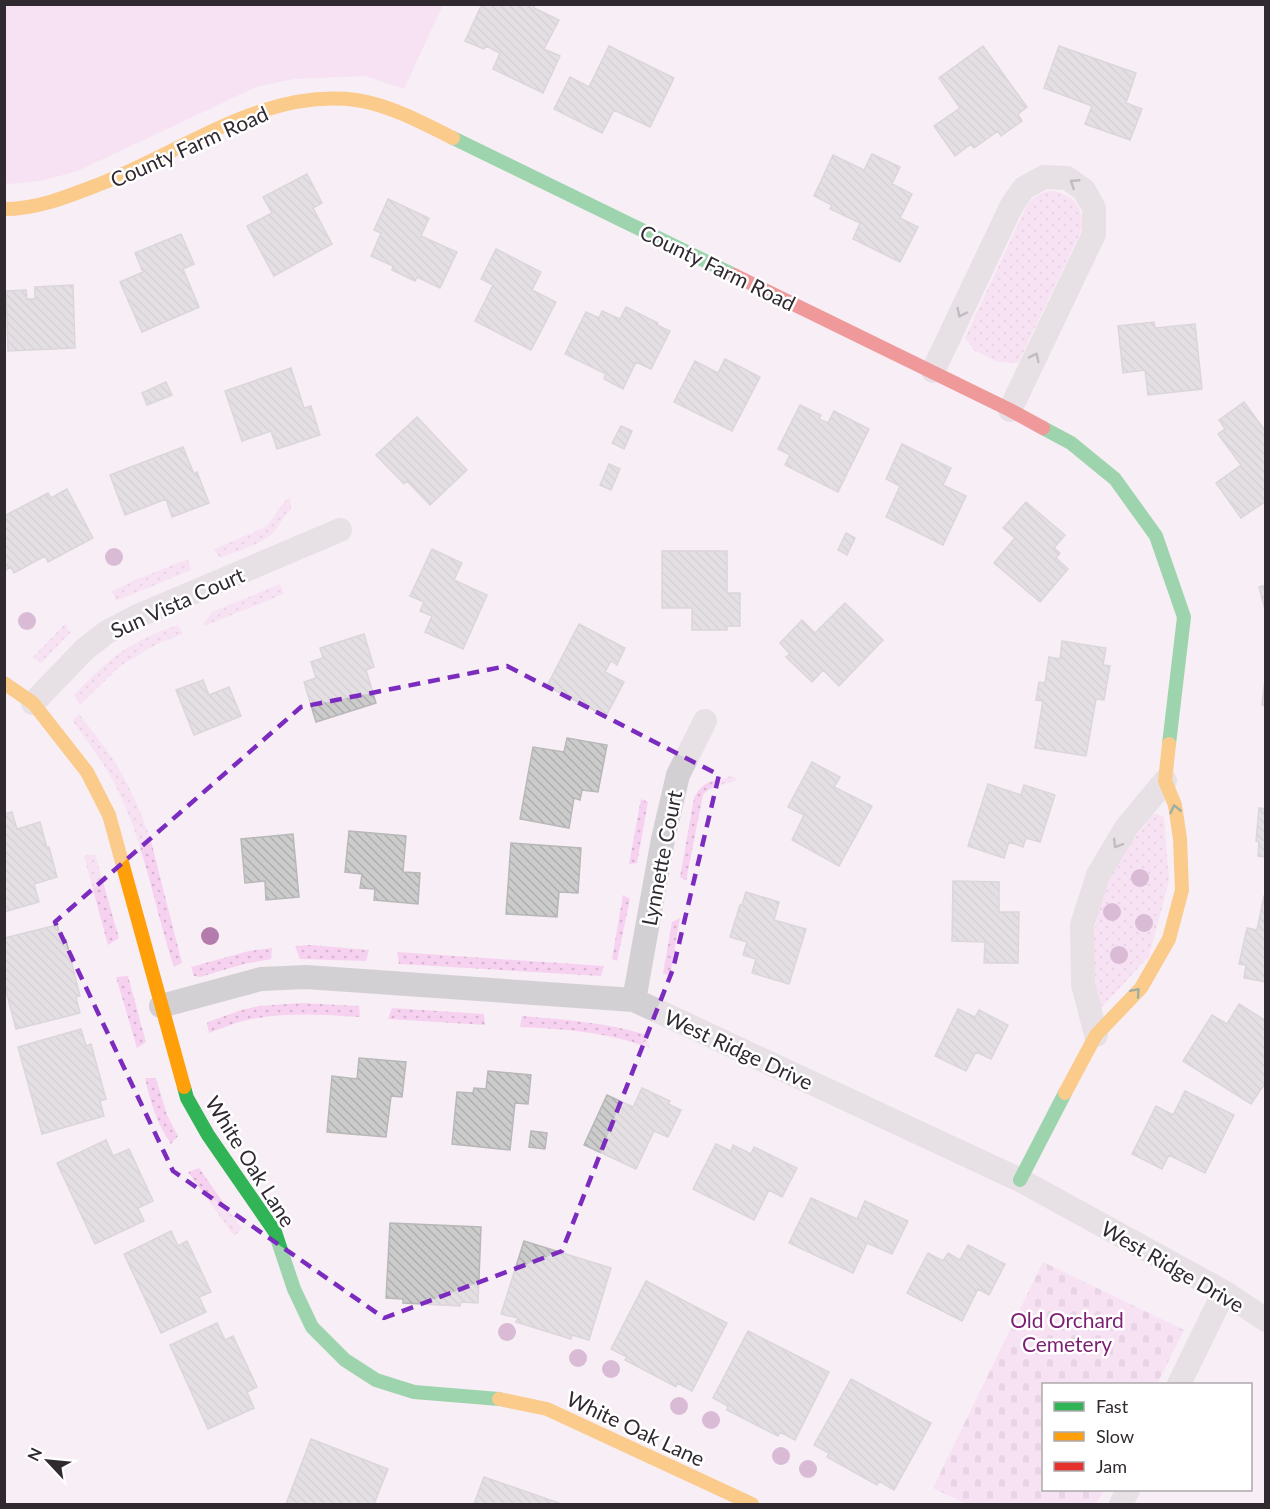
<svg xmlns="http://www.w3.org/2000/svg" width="1270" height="1509" font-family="Lato,sans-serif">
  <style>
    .grass { fill: url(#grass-dots) }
    .cemetery { fill: url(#cemetery-stones) }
    .park { fill: #f7d2f0 }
    .building { fill: url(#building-back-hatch); stroke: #b8b8b8; stroke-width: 1.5 }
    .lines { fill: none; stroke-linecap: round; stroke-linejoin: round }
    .street { stroke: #d3d0d3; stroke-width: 24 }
    .fast { stroke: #30b455; stroke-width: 14 }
    .slow { stroke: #ff9f0a; stroke-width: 14 }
    .jam { stroke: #e5322d; stroke-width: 14 }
    .tree { fill: #b47cad }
    .oneway { stroke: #827c82 }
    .oneway2 { stroke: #31613f }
    .marked { fill: none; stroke: #7b2cbf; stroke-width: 4.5; stroke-dasharray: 12 8; stroke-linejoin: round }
    .labels { text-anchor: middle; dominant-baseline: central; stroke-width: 5; stroke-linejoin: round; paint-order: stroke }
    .street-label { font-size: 21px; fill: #312930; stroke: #fff }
    .park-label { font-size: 21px; fill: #7c1f72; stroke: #fff }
  </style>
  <defs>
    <pattern id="grass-dots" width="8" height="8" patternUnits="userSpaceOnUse" patternTransform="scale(1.5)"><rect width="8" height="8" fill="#f7d2f0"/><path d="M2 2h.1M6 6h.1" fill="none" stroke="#d4b4ce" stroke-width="1.8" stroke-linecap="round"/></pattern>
    <pattern id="cemetery-stones" width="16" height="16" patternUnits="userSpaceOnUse" patternTransform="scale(1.5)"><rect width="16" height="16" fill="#f7d2f0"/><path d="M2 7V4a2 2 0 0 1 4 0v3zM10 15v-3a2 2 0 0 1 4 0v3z" fill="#d4b4ce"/></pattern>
    <pattern id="building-back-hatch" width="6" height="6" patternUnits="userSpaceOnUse" patternTransform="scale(1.5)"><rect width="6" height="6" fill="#cdcccd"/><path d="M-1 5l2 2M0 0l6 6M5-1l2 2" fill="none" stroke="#b0afb0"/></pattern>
  </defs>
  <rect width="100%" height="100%" fill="#f8eef6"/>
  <!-- grass -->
  <path class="grass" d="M1051,191C1073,193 1084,208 1082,229L1018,363L999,362L975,351L965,338L1027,205C1035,197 1040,192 1051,191Z
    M290,497L291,509C283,516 280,526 273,533C263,544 235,552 220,558L214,549L266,527C275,517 279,505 290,497Z
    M188,559L191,570L116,601L114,594L111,592L135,580Z
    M280,584L284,594L204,626V623L212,612Z
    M66,623L68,630L71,632L41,663L33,657Z
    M178,625L183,634L155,645L120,666L80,705L74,695C90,678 107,661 127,648C143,638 160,631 178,625Z
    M79,714C91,730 105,746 116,764C130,787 141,812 150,837L182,963L174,967C155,910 146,850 120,795C108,769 91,745 73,722L74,718Z
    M731,776L738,779C726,786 712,784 703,795L686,881L680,877L694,798C703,779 714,782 731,776Z
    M641,799L648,802L637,863L629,864Z
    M1157,814L1164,817L1169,881L1149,956L1102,1007C1095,998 1096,987 1095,976C1089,933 1100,888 1124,852C1133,839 1144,828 1152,815Z
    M95,854L119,938L108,945L84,856Z
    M623,895L630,899L617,961L612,959Z
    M680,918L670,976L663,973L672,922Z
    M311,945L369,950L366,961L300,959L295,946Z
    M272,948L271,959L244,964L200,977L194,976L191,967L249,951Z
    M397,952L604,966L601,976L399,964Z
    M128,976L146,1042L137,1048L116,977Z
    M301,1003L359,1006L360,1017C326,1015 292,1012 258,1018C241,1020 225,1027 209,1033L207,1024L208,1022L241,1010L259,1006Z
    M392,1008L484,1014L485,1025L388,1019Z
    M522,1016C566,1020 604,1022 647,1035V1039L650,1046V1048C606,1032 566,1029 520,1027Z
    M145,1078H156L167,1115L178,1136L171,1144C157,1124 150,1101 145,1078Z
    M199,1168L242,1229L234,1236L188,1172Z"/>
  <!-- cemetery -->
  <path class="cemetery" d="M1043,1262L1184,1330L1157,1384H1044V1490H1104L1096,1504H966L933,1488Z"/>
  <!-- park -->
  <path class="park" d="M4,5L5,4L443,5L404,89L365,76L294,79L256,87L80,170C52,179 34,183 5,184Z"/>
  <!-- building -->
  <path class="building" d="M482,4H535L534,8L559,20L544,49L560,56L543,93L493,69L500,53L486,46L484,49L465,41Z
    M609,46L674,78L650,127L614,110L602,133L554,109L570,77L589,87Z
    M983,46L1027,107L1018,114L1022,121L1001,136L998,131L974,148L971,144L955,156L934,126L960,108L939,78Z
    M1059,46L1136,73L1126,103L1142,109L1130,140L1085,124L1092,106L1044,88Z
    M872,154L900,167L892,184L912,194L900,218L918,227L900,262L853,239L860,223L830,209L832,205L814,196L833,155L864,170Z
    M307,174L322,203L313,208L332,244L274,276L247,226L272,213L263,197Z
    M388,199L429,218L421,236L457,252L440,288L417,277L415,281L392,270L393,266L371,256L381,233L374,230Z
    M181,234L194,264L183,269L199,307L142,332L120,282L143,272L135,253Z
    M496,249L541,272L532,290L556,302L531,350L475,321L493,285L481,279Z
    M73,285L75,348L8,351L6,291L26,290L27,299H35V287Z
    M626,307L658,323L657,325L670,331L651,369L636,362L623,389L604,379L606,374L565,354L586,312L599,318L602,311L620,319Z
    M1154,322L1155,328L1195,324L1202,389L1148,395L1145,370L1123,373L1118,326Z
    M725,359L760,377L732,431L674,402L695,361L718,373Z
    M291,368L304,408L311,406L320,435L277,449L271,431L242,441L225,391Z
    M166,382L172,395L147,405L142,393Z
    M1244,402L1266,432V501L1241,518L1216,483L1241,465L1218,434L1225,429L1219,420Z
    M800,405L821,415L819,419L828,423L834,411L869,429L838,492L785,465L790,455L778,449Z
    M417,417L467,470L430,505L407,481L404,484L376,455Z
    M621,426L632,431L624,449L612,443Z
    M902,444L951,468L943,485L966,496L943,545L886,517L900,486L886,479Z
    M183,447L194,474L197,472L209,503L172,517L166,499L125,515L110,475Z
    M609,464L620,469L611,490L600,485Z
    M67,489L93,538L48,562L45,556L14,573L11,567L4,571V516L48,493L51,498Z
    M1026,502L1065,535L1054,548L1060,553L1056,558L1068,569L1040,602L994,563L1015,538L1003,528Z
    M846,533L855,538L847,555L838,550Z
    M432,549L462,563L454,580L487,595L463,649L425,632L432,616L420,611L424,602L410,596Z
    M662,551H727V593H740V626H727V630H692V608H662Z
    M1266,585V613L1259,587Z
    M845,603L883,640L839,686L823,670L812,682L786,657L790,654L780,643L802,620L815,633Z
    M579,624L625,648L617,665L611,661L605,672L624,682L606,716L547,686Z
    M364,634L374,667L366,670L376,703L316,722L304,682L316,678L311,662L323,658L320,648Z
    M1062,641L1106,648L1103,665L1110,666L1104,700L1096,699L1086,756L1035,748L1043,701L1036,700L1039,682L1045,683L1049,657L1060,659Z
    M1266,670V706L1262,705Z
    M203,680L209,695L229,687L241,716L194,735L176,690Z
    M567,738L607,745L598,792L582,790L580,800L574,798L569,828L520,819L533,747L564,752Z
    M812,762L840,777L834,787L872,806L839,866L792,840L804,815L788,807Z
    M988,784L1021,795L1024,785L1055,795L1040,842L1026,838L1023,847L1009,842L1004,858L968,846Z
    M1259,808L1266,809V857L1258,856L1259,842L1256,841Z
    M12,812L17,829L40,822L47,848L49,847L57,877L34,884L39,902L4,912V814Z
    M349,831L406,836L403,872L420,873L418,904L374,900L375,889L360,888L362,874L345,872Z
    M293,834L299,897L266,900L265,881L245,883L241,839Z
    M511,843L581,848L578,893L559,892L557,917L506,914Z
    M953,881L999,882V912H1019L1018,963H984L985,942L952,941Z
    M746,892L779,902L774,920L806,929L789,984L752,973L756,959L743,955L747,942L730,937L740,905H742Z
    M1264,896H1266V982L1244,978L1246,965L1239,964L1247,928L1257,930Z
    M57,925L61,941L66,940L80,996L76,997L80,1013L16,1029L4,983V938Z
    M1239,1004L1266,1021V1082L1251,1104L1183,1061L1212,1015L1227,1024Z
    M958,1009L975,1017L979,1010L1008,1025L991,1059L976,1052L966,1071L935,1056Z
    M81,1029L86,1046L91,1044L106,1099L100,1101L104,1116L42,1134L18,1047Z
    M359,1058L406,1062L402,1097L391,1096L386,1137L327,1132L332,1076L357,1079Z
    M488,1071L531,1075L528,1104L515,1103L510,1150L452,1144L457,1092L473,1093L474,1088L486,1089Z
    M642,1088L670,1101L668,1104L681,1110L668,1137L654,1131L636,1169L584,1145L607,1095L633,1107Z
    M1185,1091L1234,1115L1205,1173L1169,1155L1162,1169L1132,1154L1156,1106L1173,1115Z
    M531,1131L547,1133L545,1149L529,1147Z
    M106,1140L113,1156L129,1149L153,1201L138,1208L144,1221L95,1244L57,1163Z
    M716,1144L731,1151L733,1145L751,1154L754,1147L797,1168L782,1197L769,1190L754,1220L693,1189Z
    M811,1198L857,1219L865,1201L908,1221L892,1254L867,1243L853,1273L789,1243Z
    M390,1223L481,1227L478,1303L461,1302L460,1306L403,1303V1299L386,1298Z
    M171,1231L178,1246L187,1241L211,1292L199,1297L206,1312L161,1333L124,1254Z
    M524,1241L611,1268L589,1340L572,1335L571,1339L516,1322L518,1318L501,1314Z
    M968,1245L1005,1264L989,1295L978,1289L962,1321L907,1293L928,1253L943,1261L948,1253L960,1260Z
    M646,1281L727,1323L692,1391L677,1383L676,1387L625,1360L627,1357L611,1349Z
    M217,1323L225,1340L233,1336L257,1387L247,1392L254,1408L208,1429L170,1345Z
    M748,1331L829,1372L795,1440L780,1432L778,1436L727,1410L728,1406L713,1398Z
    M851,1379L931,1423L894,1490L879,1481L877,1485L827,1457L829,1453L814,1445Z
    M311,1439L388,1469L374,1504H286Z
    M484,1477L559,1503V1504H474Z"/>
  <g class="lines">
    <!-- street -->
    <path class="street" d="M933,371L1012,205L1024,188L1044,177L1067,178L1084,190L1094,208V234L1010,410
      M33,703L85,649L107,632L140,615L340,530
      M634,1000L663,839L678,775L705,721
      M161,1006L261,979L306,977L634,1000L1020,1180L1224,1292L1266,1320
      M1096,1035L1083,984L1082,925L1098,875L1126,828L1165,781
      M1179,1384L1224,1292
      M1121,1504L1128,1490"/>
    <!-- fast -->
    <path class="fast" d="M453,138L734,275
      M1043,428L1071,443L1115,479L1156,536L1184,617L1169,744
      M184,1087L187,1098L208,1135L275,1232L294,1289L312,1327L345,1360L376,1380L414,1392L499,1399
      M1020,1180L1065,1093"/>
    <!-- slow -->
    <path class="slow" d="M4,209C38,209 69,196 100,184C183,152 263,88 356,100C390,105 423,123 453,138
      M4,683L33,703L87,772L109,815L184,1087
      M1065,1093L1096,1035L1141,988L1169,939L1182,890L1180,839L1175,805L1165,781L1169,744
      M499,1399L547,1409L752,1504"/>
    <!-- jam -->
    <path class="jam" d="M734,275L1010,410L1043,428"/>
  </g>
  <!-- trees -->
  <g class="tree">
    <circle cx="114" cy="557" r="9"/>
    <circle cx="27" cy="621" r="9"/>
    <circle cx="1140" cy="878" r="9"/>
    <circle cx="1112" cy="912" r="9"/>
    <circle cx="1144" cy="923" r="9"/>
    <circle cx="210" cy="936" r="9"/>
    <circle cx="1119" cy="955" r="9"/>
    <circle cx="507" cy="1332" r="9"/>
    <circle cx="578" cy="1358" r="9"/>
    <circle cx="611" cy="1369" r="9"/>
    <circle cx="679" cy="1406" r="9"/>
    <circle cx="711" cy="1420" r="9"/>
    <circle cx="781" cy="1456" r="9"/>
    <circle cx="808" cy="1469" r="9"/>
  </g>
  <!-- one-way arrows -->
  <defs><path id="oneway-chevron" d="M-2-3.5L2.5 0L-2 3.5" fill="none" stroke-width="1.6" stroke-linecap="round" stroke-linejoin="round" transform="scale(1.5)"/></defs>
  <g class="oneway">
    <use href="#oneway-chevron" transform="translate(1074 183) rotate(-147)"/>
    <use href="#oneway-chevron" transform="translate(961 313) rotate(115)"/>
    <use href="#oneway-chevron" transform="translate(1035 357) rotate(-64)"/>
    <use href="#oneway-chevron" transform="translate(1117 844) rotate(121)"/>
  </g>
  <g class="oneway2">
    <use href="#oneway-chevron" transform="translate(1175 809) rotate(-103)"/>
    <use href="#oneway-chevron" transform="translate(1136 992) rotate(-49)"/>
  </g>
  <!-- marked area -->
  <path d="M0 0H1270V1509H0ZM507,666L719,775L673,969L562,1251L384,1318L173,1171L55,922L301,707Z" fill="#f8eef6" fill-opacity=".55" fill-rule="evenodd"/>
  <path class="marked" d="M507,666L719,775L673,969L562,1251L384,1318L173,1171L55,922L301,707Z"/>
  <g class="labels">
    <!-- street labels -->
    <g class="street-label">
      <text transform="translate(189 146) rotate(-24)">County Farm Road</text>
      <text transform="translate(718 267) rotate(26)">County Farm Road</text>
      <text transform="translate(177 602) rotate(-24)">Sun Vista Court</text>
      <text transform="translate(661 858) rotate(-79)">Lynnette Court</text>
      <text transform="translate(739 1049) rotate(25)">West Ridge Drive</text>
      <text transform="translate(251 1161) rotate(58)">White Oak Lane</text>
      <text transform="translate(1173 1266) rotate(30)">West Ridge Drive</text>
      <text transform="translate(636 1428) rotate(25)">White Oak Lane</text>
    </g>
    <!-- park labels -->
    <g class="park-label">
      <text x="1067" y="1319">Old Orchard<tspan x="1067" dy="24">Cemetery</tspan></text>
    </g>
  </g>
  <!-- border -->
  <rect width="1270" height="1509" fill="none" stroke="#312930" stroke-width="12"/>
  <!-- legend -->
  <rect x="1042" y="1383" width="210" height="108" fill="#ffffff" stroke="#ada9ac" stroke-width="1.5"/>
  <rect x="1054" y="1402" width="30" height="9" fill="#30b455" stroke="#ada9ac" stroke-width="1.5"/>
  <text x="1096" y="1413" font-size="18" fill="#312930">Fast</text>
  <rect x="1054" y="1432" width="30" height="9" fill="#ff9f0a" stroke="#ada9ac" stroke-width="1.5"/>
  <text x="1096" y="1443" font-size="18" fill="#312930">Slow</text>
  <rect x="1054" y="1462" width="30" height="9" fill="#e5322d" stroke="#ada9ac" stroke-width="1.5"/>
  <text x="1096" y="1473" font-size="18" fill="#312930">Jam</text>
  <!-- north arrow -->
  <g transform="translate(48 1461) rotate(296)" stroke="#ffffff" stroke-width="4.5" paint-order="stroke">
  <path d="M0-4.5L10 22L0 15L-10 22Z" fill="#312930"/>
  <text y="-9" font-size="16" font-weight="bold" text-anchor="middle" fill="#312930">N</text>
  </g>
</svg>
